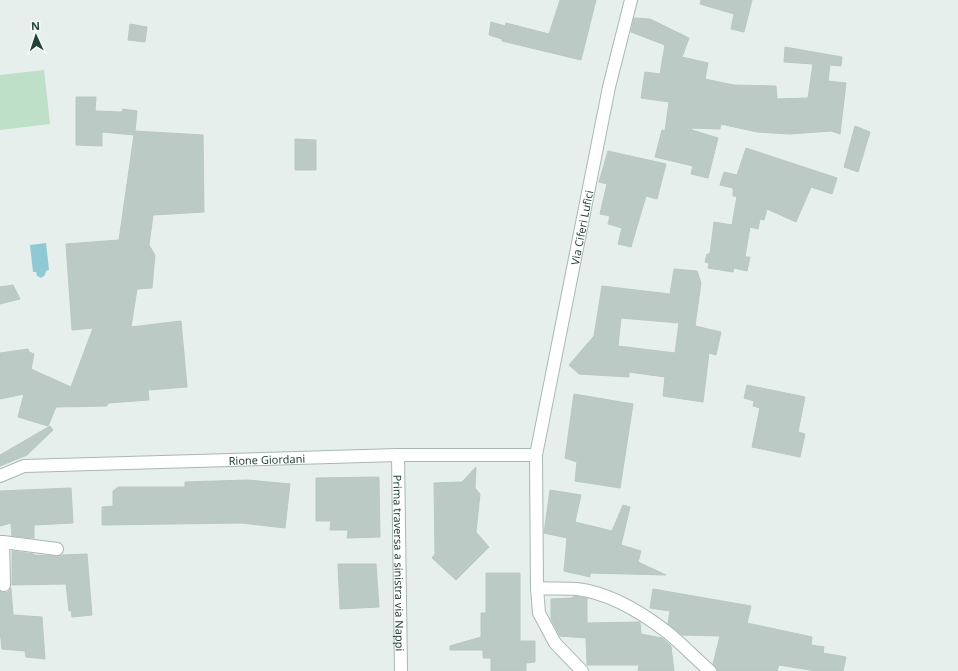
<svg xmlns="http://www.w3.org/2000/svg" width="958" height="671" font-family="'Noto Sans',sans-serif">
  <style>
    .green { fill: #bfe0c8 }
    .water { fill: #8ec9d4 }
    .building { fill: #bbcac4; stroke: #b8c9c2; fill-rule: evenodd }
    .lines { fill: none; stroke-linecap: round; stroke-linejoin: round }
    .street-casing { stroke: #a8b8b2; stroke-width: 14 }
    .street { stroke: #fff; stroke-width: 12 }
    .labels { text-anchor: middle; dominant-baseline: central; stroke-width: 4; stroke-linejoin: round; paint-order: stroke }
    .street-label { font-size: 11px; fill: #24423a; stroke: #f7fbf9 }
  </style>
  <rect width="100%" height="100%" fill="#e6efeb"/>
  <!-- green -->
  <path class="green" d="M44,70L50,124L0,130V75Z"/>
  <!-- water -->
  <path class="water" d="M46,243L49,270L46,271L45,275L41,278L37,276L36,272H33L30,245Z"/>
  <!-- building -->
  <path class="building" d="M560,0H596L581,60L502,41V39L489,35L491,22L505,26L506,23L549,34Z
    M701,0H752L744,32L731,29L734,14L700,4Z
    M634,18L650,19L689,38L682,57L708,63L705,79L734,85L776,86L777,99L808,98L813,64L784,62L785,47L842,57L841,66L830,65L828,81L846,83L840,134L831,131L790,134L757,132L721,124L720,129L692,128V130L718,138L708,178L691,174L693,166L655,157L662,130L665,131L669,102L641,98L645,72L660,74L665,45L631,32Z
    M130,24L147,27L145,42L128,40Z
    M76,97H96L95,111L122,112L123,109L137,111L135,131L203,135L204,212L153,215L149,245L155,255L152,288L137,289L131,327L181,321L187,387L148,390L149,400L108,403L107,406L56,407L48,426L18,417L24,394L0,399V353L28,349L29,352L34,354L31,369L71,387L93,328L72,330L66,244L119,240L134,135L102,132V146L76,145Z
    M855,126L870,132L858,172L844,167Z
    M295,139L316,140V170H295Z
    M746,148L837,178L832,194L811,187L796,222L767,209L764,220L760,219L758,229L750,227L745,257H750L747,271L734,268L733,272L708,268L709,263L705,262L707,254H710L714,222L732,225L737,196H733V188L720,185L724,172L737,175Z
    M608,151L666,164L657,199L646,196L631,247L618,244L622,228L608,224L610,216L600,214L607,184L599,182Z
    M674,269L697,271L701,283L695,326L721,332L716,355L709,353L703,402L663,396L665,377L629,372V377L579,374L569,365L594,336L602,286L670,294ZM621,318L679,323L675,353L618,346Z
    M13,285L20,299L0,304V287Z
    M747,385L805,397L798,432L805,434L800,457L752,447L760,408L753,406L754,401L744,398Z
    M574,394L633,404L620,488L575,481L577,462L565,458Z
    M50,426L53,430L27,455L0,466V455Z
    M476,467L475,488L480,494L476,532L489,547L456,580L432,558L435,554L434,483L462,482Z
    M379,477L380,537L347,538L348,530H330L331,521H316V478Z
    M248,480L290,484L285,528L241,523L102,525V507L113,506V491L118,487H185V482Z
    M71,488L73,523L34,525V538L12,536L11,523L0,526V491Z
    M550,490L581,495L575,522L612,531L623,505L630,507L621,545L641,551L638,562L666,575L590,573V577L564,571L567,538L544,533Z
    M12,551L34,554V555L56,556L62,555L87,554L92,615L72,617L71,610L69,611L66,584L12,585Z
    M338,564H376L379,607L340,609Z
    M486,573H520V641H535V662L526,663V671H491V658H483V650H450V646L481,637V613H486Z
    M11,588L13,615L42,617L45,659L26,657L25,651L2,649L0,630V591L4,592H8Z
    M653,589L751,606L747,623L812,637L811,645L824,647L823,653L846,657L843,671H816L779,665L777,671H717V668L713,664L720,636L682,635L668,624L670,611L650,608Z
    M574,596L587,598V623L640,622L641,634L662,638L671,646L674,671H638L639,665H587L586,638L560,636L551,619V599L572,598Z"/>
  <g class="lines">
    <defs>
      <g id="street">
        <path id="s1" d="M398,455L401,671"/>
        <path id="s2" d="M0,476L24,466L398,455H536"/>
        <path d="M0,542H3L4,585"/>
        <path d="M3,542L57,549"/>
        <path d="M537,588C550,589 564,588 577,589C610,593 641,612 667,632C682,644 695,658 710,671"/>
        <path id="s3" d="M582,671L555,643L539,613L537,588L536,455L609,87L631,0"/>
      </g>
    </defs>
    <!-- street casing -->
    <use href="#street" class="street-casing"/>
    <!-- street -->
    <use href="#street" class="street"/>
  </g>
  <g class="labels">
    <!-- street labels -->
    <g class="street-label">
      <text stroke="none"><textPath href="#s3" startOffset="463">Via Ciferi Lufici</textPath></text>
      <text stroke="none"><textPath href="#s2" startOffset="269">Rione Giordani</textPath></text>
      <text stroke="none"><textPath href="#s1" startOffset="108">Prima traversa a sinistra via Nappi</textPath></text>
    </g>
  </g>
  <!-- north arrow -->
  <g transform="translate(36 36) rotate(357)" stroke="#f7fbf9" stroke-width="3" paint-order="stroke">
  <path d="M0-3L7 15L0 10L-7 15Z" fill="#24423a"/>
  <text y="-6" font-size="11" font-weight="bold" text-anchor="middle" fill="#24423a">N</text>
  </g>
</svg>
